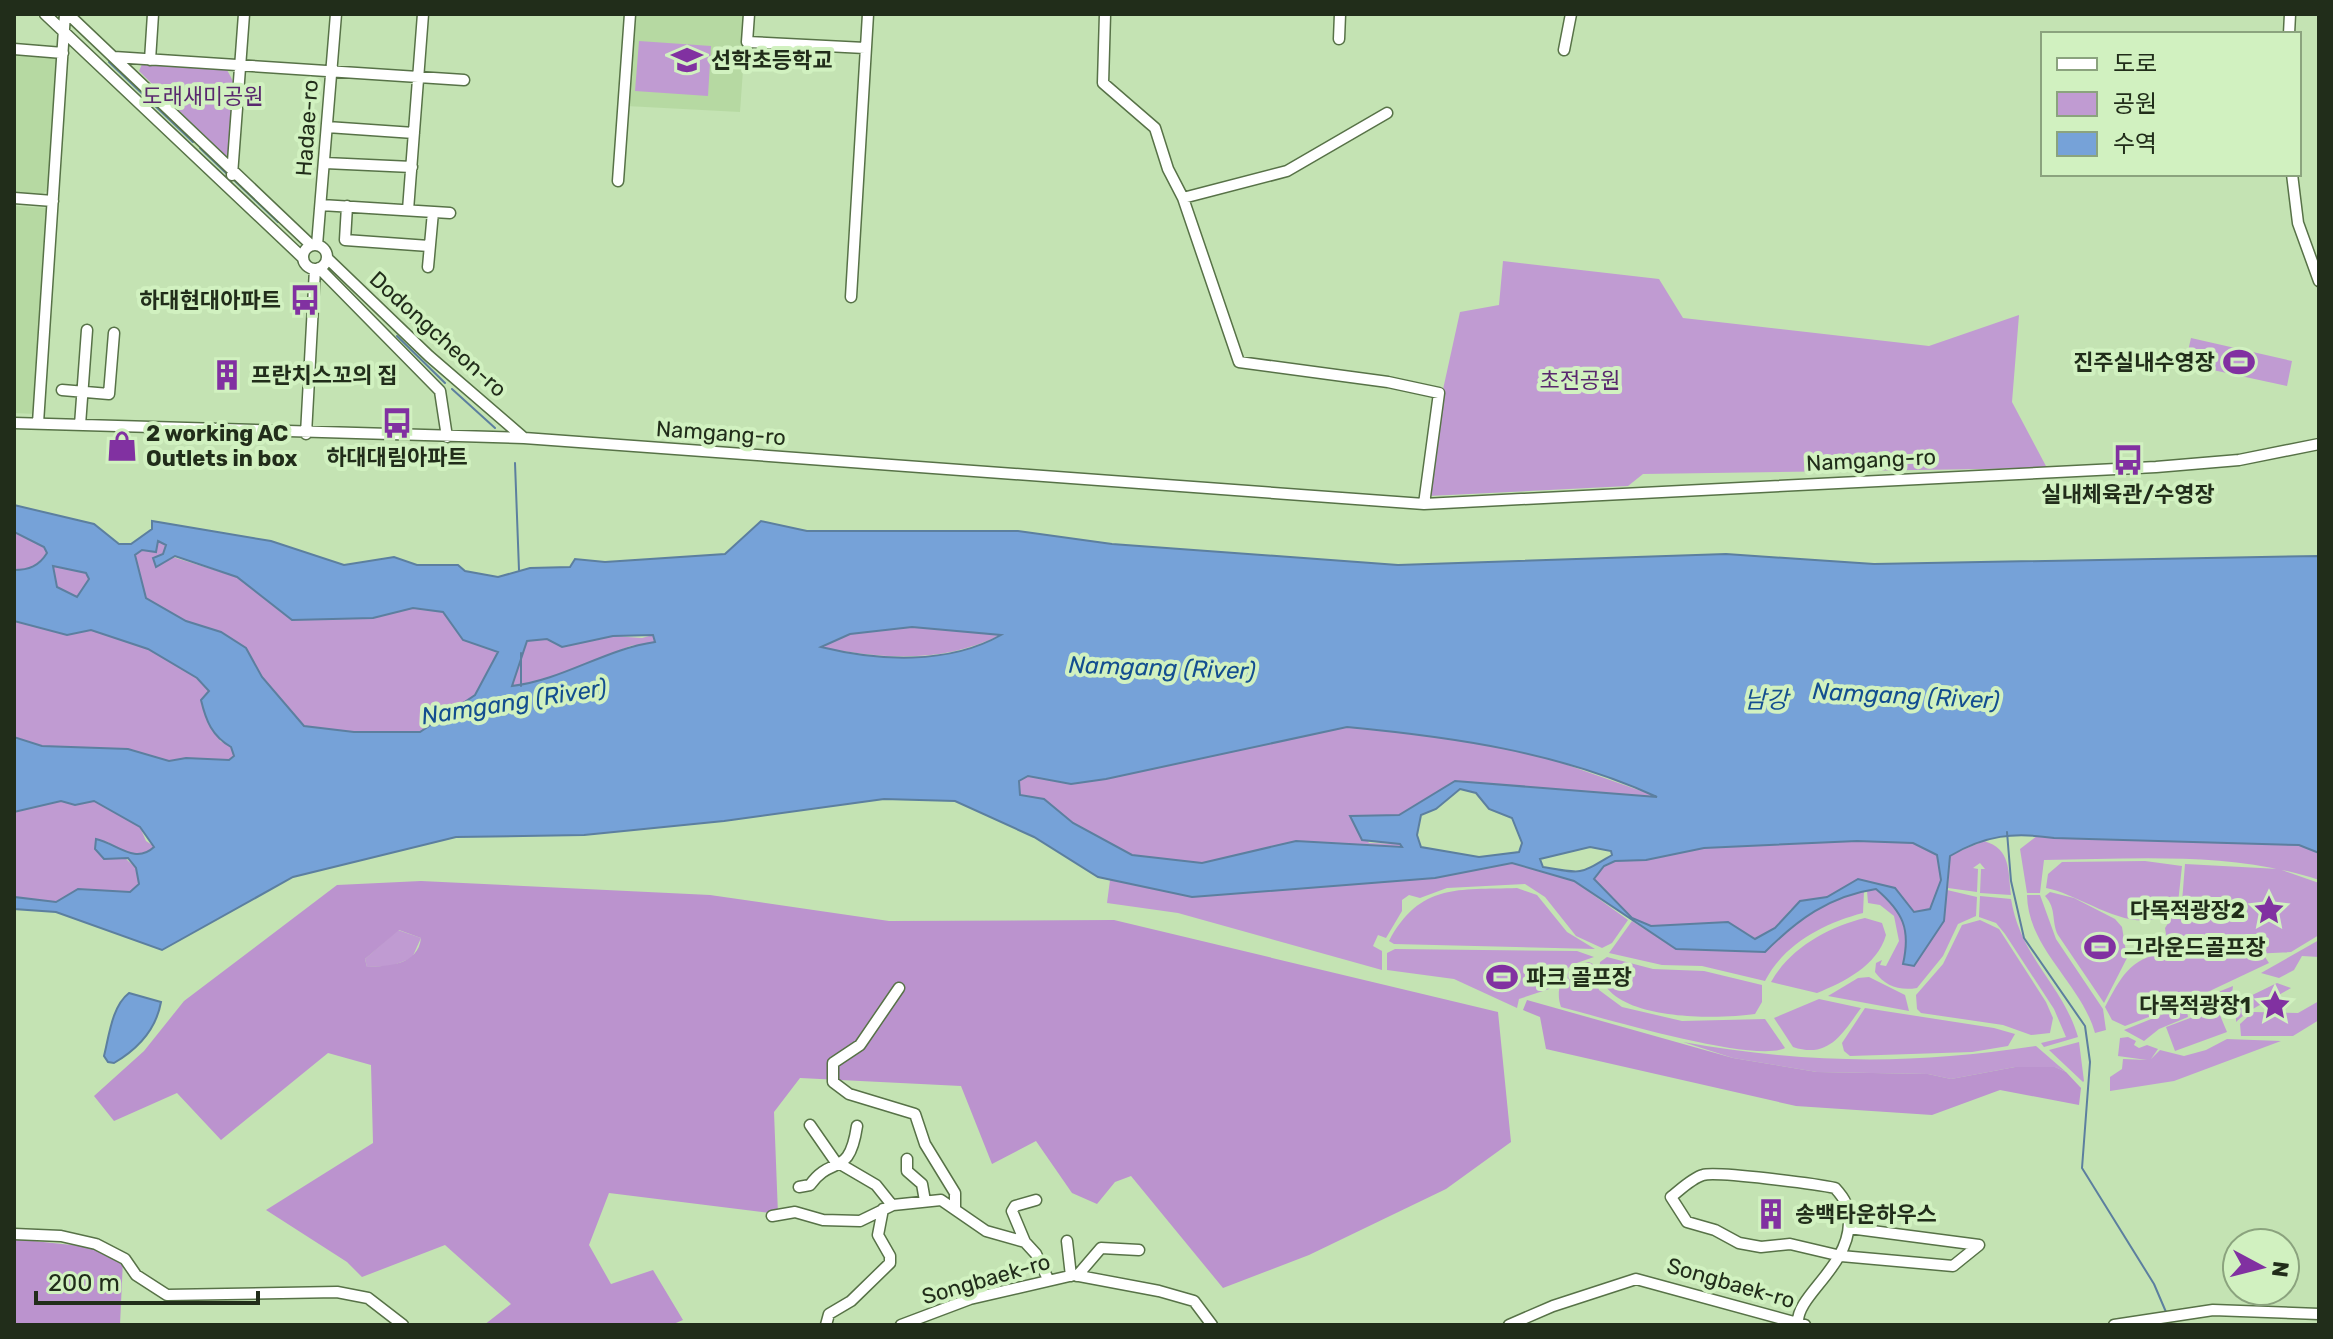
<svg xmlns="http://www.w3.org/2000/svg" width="2333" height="1339" font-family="Rubik,'Noto Sans KR',sans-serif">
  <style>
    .built { fill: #b6d9a2 }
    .green { fill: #c09bd2 }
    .forest { fill: #bb93ce; fill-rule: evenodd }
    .water { fill: #76a2d8; stroke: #5c7f9f; stroke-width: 2; fill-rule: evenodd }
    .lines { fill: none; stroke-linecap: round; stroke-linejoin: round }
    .stream { stroke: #5c7f9f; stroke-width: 2 }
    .minor-casing { stroke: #577247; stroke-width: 13 }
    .minor { stroke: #fff; stroke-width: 10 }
    .labels { text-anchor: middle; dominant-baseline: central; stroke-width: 8; stroke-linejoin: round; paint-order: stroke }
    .poi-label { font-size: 22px; font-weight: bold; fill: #212d1a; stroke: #d1f1c0; text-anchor: start }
    .park-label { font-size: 22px; fill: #59286e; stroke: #d1f1c0 }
    .street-label { font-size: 22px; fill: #212d1a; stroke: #d1f1c0 }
    .water-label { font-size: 24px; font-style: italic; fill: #134e90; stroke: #d1f1c0 }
  </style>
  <rect width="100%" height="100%" fill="#c4e3b3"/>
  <!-- built -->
  <path class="built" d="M632,14H747L740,112L626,106Z
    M14,53L59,57L47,191L42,194L14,192Z
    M14,206L47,208L35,414L14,413Z"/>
  <!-- green -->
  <path class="green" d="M639,41L711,46L708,96L635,91Z
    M142,64L226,68L234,83L228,159L139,71Z
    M1503,261L1659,279L1683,318L1929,346L2019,315L2012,402L2047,468L1643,474L1628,486L1429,496L1442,394L1460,312L1499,305Z
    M2191,338L2292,361L2287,386L2185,364Z
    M14,532L45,547L47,553C39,566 29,570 14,570Z
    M157,540L166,545L163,554L237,577L292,620L373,618L413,608L443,612L463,640L499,652L475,695L420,732H354L304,726L262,677L246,648L221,632L186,621L146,598L135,555Z
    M53,566L87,573L89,579L77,597L57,587Z
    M14,621L67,635L91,630L148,649L197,678L210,691L220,741L231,746L234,756L229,760L186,758L169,761L128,749L42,746L14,737Z
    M912,627L1002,634C944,664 882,659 820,647L850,634Z
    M653,635L655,642L630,646L553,678L512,687L527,641L548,639L562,647L613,636L642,638Z
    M1347,727L1458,738L1545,757L1661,798L1455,781L1399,815L1351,816L1369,843L1400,844L1403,847L1296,841L1202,863L1131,855L1073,823L1044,799L1020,796L1019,781L1028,776L1071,784L1106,779Z
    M62,801L75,805L94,801L140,827L146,841L155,847C138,861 122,850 106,841L136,868L139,884L130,892L78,889L56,902L14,897V812Z
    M2037,836L2300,845L2319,853V880C2232,851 2134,859 2044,860L2040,893H2027L2020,849Z
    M1857,841L1913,843L1937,855L1941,880L1930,909L1914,912L1899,897L1858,879L1827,897L1791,909L1775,928L1755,939L1747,933L1651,926L1632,918L1594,879L1604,866L1615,861L1646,860L1704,848Z
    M1984,841C2011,849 2008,870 2011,895L1980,893L1981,869H1985L1980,863L1973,868L1978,869L1977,892L1948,888L1950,855Z
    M2145,861L2182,866L2178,903C2144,947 2085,895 2046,888L2048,874L2062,862Z
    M1512,863L1574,881L1628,920L1612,943L1602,948L1576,936L1545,897L1525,884L1447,888L1420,898L1409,895L1402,900V911L1386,938L1378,935L1373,946L1382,951V970L1178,913L1107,903L1110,880L1192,897L1435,878Z
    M2185,864L2279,869L2319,883V935L2291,952L2231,955L2176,951L2167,940L2165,928L2182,902Z
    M1517,888L1537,895L1567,932L1595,949L1394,944L1389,941C1420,883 1458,890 1517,888Z
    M1876,889C1903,912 1911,928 1903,963L1914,966L1944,921L1947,890L1977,897L1976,916L1958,924L1943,956L1917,988C1899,991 1885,986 1875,972L1876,963L1882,960L1880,965L1886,966L1899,941L1894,916L1880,905L1868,903L1867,891Z
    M1864,891L1863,913C1824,923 1784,944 1765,981L1702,966L1662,965L1609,953L1632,921L1676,949L1764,952C1793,925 1823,898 1864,891Z
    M2050,892L2074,898L2115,919L2122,927L2127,958L2104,1003L2058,935C2051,921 2057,909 2045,896Z
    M2027,895H2040L2056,939L2103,1009L2106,1030L2095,1033C2081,983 2028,949 2027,895Z
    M1980,896L2011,899C2021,959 2063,985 2078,1037L2044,1047L2041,1043L2066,1037L2054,1009L2005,934L1996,923L1979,917Z
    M1865,918L1882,923L1886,935C1877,966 1844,982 1817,993L1771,982C1790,948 1828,927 1865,918Z
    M1980,920L1999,929L2046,1002L2053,1018L2050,1033L2031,1035L2003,1025L1921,1013L1917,1009L1916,995L1943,964L1962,925Z
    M398,930L421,938L412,958L391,966L367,967L365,959Z
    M2319,940V957L2302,956L2294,970L2279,978L2261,973Z
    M1395,949L1577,951L1594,957L1571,965L1549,989L1519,999L1517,1008L1454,979L1387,970V953Z
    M2164,954L2265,957L2269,963L2178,1006L2125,1026L2112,1020L2105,1007C2120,979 2130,957 2164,954Z
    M1607,957L1653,969L1704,971L1762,985V1002L1755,1014C1715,1020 1593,1022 1600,962Z
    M1589,962L1593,964L1599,990L1622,1007L1682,1021L1765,1019L1785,1048C1755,1064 1600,1017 1561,1007C1553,984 1568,967 1589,962Z
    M1869,977L1905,995L1909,1011L1828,996L1858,978Z
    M2277,983L2291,988C2272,1000 2251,1007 2236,1022V1003Z
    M2233,986L2231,1001L2200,1013L2198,1008L2187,1012L2188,1017L2159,1029L2144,1041L2124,1030Z
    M1819,999L1861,1008C1842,1034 1829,1059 1793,1047L1774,1018Z
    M2319,1001V1020L2293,1036H2241L2240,1024L2253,1012L2298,1013Z
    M1865,1008L1994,1028L2015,1034L2008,1046L1972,1052L1850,1056L1844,1051L1842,1043Z
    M2217,1008L2227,1032L2175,1051L2166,1027Z
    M2128,1037L2136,1041L2134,1045L2139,1048L2147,1045L2158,1049L2151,1059L2160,1050L2184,1056L2206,1050L2227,1039L2281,1041L2174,1081L2110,1091V1077L2122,1069L2123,1059L2147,1060L2118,1056L2120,1038Z
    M1683,1042C1807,1064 1911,1065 2036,1046L2066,1072L2055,1067H2015L1951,1079L1928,1074L1817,1072L1733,1058Z
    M2079,1042L2084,1081L2083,1082L2049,1050Z"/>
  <!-- forest -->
  <path class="forest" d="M421,881L710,895L889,921L1114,920L1498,1012L1511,1142L1446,1189L1309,1255L1223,1288L1131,1176L1115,1182L1097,1204L1072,1193L1036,1141L992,1164L961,1086L800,1078L774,1112L778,1214L609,1193L589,1245L611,1284L653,1270L683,1320L671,1325H484L511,1304L445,1245L362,1277L347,1262L266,1210L373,1143L371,1065L328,1053L221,1140L177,1093L114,1121L94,1096L144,1051L184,1001L337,885ZM399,930L421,938C418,965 389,966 367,967L365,959Z
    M1527,1000L1733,1058L1817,1072L1928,1074L1951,1079L2015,1067H2055L2066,1072L2081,1088L2079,1105L2000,1090L1932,1115L1796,1106L1546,1049L1540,1017L1523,1010Z
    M14,1239L101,1248L123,1260L120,1325H14Z"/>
  <!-- water -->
  <path class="water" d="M14,505L94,524L119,544H131L152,529V521L271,541L344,565L394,557L417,565H458L465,571L498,577L530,568L570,567L575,559L605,562L725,554L761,521L807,531H1018L1112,544L1398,565L1726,554L1874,564L2319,556V853L2299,845L2054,838C2014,832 1985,835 1950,856L1944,921L1914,966L1903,964C1911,929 1903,912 1876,889C1829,896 1797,920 1765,952L1676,949L1574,881L1512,863L1435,878L1192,897L1098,877L1034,837L955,801L884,799L724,821L584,835L456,837L293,877L162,950L56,912L14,909V897L56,902L78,889L130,892L139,884L136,868L128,858L104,859L95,849L96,839C116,843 135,865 154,847L140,827L94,801L75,805L61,801L14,812V737L42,746L128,749L169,761L186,758L229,760L234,756L231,747C212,736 206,721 201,700L209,691L197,678L148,649L91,630L67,635L14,621V570C29,570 39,566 47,553L44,547L14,532ZM158,541L166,545L163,554L153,558L156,567L175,556L237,577L292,620L373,618L413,608L443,612L463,640L498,652L475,695L420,732H354L304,726L262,677L246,648L221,632L186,621L146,598L135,555L142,550L156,552ZM53,566L86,573L89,579L77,597L57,587ZM912,627L1001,635C948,665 878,661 821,647L850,634ZM653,635L655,642C605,649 563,680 512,686L527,641L547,639L562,647L613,636ZM1347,727C1453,737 1559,752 1657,797L1455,781L1399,815L1350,816L1362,840L1400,844L1402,847L1296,841L1202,863L1132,855L1073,823L1044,799L1020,795L1019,781L1028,776L1071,784L1106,779ZM1460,789L1476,793L1489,809L1512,818L1522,843L1519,852L1479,857L1421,847L1417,835L1421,815L1436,809ZM1857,841L1913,843L1937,855L1941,880L1930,909L1914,912L1895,888L1858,879L1827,897L1800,901L1775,928L1755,939L1728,922L1651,926L1632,918L1594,879L1604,866L1615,861L1646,860L1704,848ZM1590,847L1611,851L1612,855C1578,875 1583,874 1543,867L1540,859Z
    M129,993L161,1002C156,1030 138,1049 114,1063L108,1062L104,1056C109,1036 112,1006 129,993Z"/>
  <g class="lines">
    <!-- stream -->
    <path class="stream" d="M109,62L193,142
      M200,148L226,173
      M235,181L278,222
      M397,336L445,383
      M452,389L495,428
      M515,463L519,570
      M521,653V686
      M2007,832L2011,881L2024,938L2085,1026L2090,1062L2082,1168L2154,1284L2166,1312"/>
    <defs>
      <path id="minor" d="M45,14L303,258
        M68,14L311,245
        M749,14L747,42L865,48
        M1105,14L1103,83L1155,128L1168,169L1183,198L1239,362L1388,382L1439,393L1424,504
        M2289,34L2290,14
        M1339,39L1340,14
        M14,49L63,53
        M1564,50L1571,14
        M114,57L464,80
        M150,60L153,14
        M327,127L414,133
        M325,163L412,167
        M2292,174L2298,223L2319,281
        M232,175L244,14
        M618,181L630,14
        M14,198L53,201
        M1183,198L1287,171L1387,113
        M321,205L450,213
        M347,206L345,240L429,246
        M408,210L423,14
        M317,245L336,14
        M303 257a12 12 0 1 1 24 0a12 12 0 1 1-24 0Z
        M327,258L429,356L524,438
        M428,267L433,212
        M319,268L440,391L447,437
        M851,297L868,14
        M62,390L109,394L114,333
        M14,423L524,438L1424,504L2156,467L2239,460L2319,444
        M38,423L65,14
        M80,425L87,330
        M306,434L315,269
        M899,988L860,1045L833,1063V1082L849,1094L915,1114L925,1144L955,1193V1208
        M810,1125L835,1161L876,1185L892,1205
        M907,1159V1171L922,1184L925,1201
        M799,1187L810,1185C832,1154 849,1179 857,1126
        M772,1216L795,1212L823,1220L860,1221L893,1205L941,1200L986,1231L1025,1242L1036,1254L1048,1279
        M14,1234L61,1236L96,1244L125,1259L136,1275L167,1295L337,1292L368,1298L403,1325
        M1067,1241L1071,1276
        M1025,1242L1012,1211L1015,1206L1036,1200
        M1077,1276L1101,1248L1139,1250
        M1798,1323C1796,1296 1848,1268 1849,1223C1849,1207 1846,1200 1835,1188C1818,1184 1716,1171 1703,1175C1692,1178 1680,1190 1671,1197L1687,1222L1715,1230L1739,1243L1761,1247L1790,1244L1841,1256L1953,1266L1979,1245L1849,1228
        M826,1325L829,1314L851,1301L890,1263V1256L878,1235L883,1209
        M901,1325L970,1299L1074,1275L1159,1291L1194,1301L1212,1325
        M1509,1325L1553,1306L1636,1279L1805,1325
        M2114,1325L2213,1310L2319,1314"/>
    </defs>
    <!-- minor casing -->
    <use href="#minor" class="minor-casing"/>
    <!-- minor -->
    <use href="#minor" class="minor"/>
  </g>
  <!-- icons -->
  <defs>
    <symbol id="school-bare" viewBox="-9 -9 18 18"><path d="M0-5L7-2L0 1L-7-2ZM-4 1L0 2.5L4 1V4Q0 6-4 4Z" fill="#8131a1" stroke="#d1f1c0" stroke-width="2.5" paint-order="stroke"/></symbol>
    <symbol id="bus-bare" viewBox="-9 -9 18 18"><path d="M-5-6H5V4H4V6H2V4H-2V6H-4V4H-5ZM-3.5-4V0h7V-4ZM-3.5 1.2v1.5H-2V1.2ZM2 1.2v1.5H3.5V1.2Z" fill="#8131a1" stroke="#d1f1c0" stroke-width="2.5" paint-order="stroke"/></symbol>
    <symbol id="stadium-bare" viewBox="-9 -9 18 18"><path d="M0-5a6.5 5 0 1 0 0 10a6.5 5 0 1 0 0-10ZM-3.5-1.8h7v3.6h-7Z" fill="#8131a1" stroke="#d1f1c0" stroke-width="2.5" paint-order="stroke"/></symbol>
    <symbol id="building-bare" viewBox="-9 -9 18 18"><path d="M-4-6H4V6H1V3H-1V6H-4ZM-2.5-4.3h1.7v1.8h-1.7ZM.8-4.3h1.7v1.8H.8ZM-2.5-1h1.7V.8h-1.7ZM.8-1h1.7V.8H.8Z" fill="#8131a1" stroke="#d1f1c0" stroke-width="2.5" paint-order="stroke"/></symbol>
    <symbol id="shop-bare" viewBox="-9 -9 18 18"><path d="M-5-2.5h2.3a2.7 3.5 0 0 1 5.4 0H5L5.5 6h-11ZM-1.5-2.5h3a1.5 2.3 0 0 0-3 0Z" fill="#8131a1" stroke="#d1f1c0" stroke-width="2.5" paint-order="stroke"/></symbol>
    <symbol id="sight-bare" viewBox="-9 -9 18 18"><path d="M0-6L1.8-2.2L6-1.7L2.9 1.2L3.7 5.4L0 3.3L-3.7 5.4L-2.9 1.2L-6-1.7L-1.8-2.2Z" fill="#8131a1" stroke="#d1f1c0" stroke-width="2.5" paint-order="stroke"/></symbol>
  </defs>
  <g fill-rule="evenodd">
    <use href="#school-bare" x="665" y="38" width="44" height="44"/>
    <use href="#bus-bare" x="283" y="278" width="44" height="44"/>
    <use href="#stadium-bare" x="2217" y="340" width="44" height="44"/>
    <use href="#building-bare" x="205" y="353" width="44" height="44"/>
    <use href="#bus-bare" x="375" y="401" width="44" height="44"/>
    <use href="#shop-bare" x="100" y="424" width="44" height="44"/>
    <use href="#bus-bare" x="2106" y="438" width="44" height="44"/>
    <use href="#sight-bare" x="2247" y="888" width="44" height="44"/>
    <use href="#stadium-bare" x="2078" y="925" width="44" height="44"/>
    <use href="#stadium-bare" x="1480" y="955" width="44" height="44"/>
    <use href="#sight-bare" x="2253" y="983" width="44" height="44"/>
    <use href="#building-bare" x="1749" y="1192" width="44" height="44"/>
  </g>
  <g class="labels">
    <!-- poi labels -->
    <g class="poi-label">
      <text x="711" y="60">선학초등학교</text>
      <text x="281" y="300" text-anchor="end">하대현대아파트</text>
      <text x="2215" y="362" text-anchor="end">진주실내수영장</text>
      <text x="251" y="375">프란치스꼬의 집</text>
      <text x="146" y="433">2 working AC<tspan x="146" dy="25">Outlets in box</tspan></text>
      <text x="397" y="457" text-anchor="middle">하대대림아파트</text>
      <text x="2128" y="494" text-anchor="middle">실내체육관/수영장</text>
      <text x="2245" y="910" text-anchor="end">다목적광장2</text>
      <text x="2124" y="947">그라운드골프장</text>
      <text x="1526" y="977">파크 골프장</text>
      <text x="2251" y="1005" text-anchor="end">다목적광장1</text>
      <text x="1795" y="1214">송백타운하우스</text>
    </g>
    <!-- park labels -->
    <g class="park-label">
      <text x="203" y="96">도래새미공원</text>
      <text x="1580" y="380">초전공원</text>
    </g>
    <!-- street labels -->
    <g class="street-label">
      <text transform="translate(307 128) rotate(-86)">Hadae-ro</text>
      <text transform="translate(438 334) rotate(42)">Dodongcheon-ro</text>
      <text transform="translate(721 433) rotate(4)">Namgang-ro</text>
      <text transform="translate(1871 460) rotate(-3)">Namgang-ro</text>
      <text transform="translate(986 1279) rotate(-16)">Songbaek-ro</text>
      <text transform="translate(1731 1283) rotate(16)">Songbaek-ro</text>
    </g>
    <!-- water labels -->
    <g class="water-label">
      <text transform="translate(1162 668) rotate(2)">Namgang (River)</text>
      <text transform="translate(1906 696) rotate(3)">Namgang (River)</text>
      <text x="1766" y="700">남강</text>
      <text transform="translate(514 702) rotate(-9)">Namgang (River)</text>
    </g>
  </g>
  <!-- border -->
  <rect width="2333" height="1339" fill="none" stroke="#212d1a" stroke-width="32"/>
  <!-- legend -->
  <rect x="2041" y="32" width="260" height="144" fill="#d1f1c0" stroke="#8ba37e" stroke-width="2"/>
  <rect x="2057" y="58" width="40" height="12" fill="#ffffff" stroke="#8ba37e" stroke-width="2"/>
  <text x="2113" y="72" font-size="24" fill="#212d1a">도로</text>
  <rect x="2057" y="92" width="40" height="24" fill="#c09bd2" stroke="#8ba37e" stroke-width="2"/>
  <text x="2113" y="112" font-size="24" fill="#212d1a">공원</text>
  <rect x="2057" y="132" width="40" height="24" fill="#76a2d8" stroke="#8ba37e" stroke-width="2"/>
  <text x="2113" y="152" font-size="24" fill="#212d1a">수역</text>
  <!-- north arrow -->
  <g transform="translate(2261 1267) rotate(97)"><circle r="38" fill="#d1f1c0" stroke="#8ba37e" stroke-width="2"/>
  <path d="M0-6L14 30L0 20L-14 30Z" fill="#8131a1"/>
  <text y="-12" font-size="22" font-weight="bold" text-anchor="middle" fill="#212d1a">N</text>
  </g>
  <!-- scale -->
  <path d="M36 1291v12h222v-12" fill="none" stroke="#212d1a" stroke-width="4"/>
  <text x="48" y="1291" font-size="24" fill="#212d1a" stroke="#d1f1c0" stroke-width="6" paint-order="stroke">200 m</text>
</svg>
